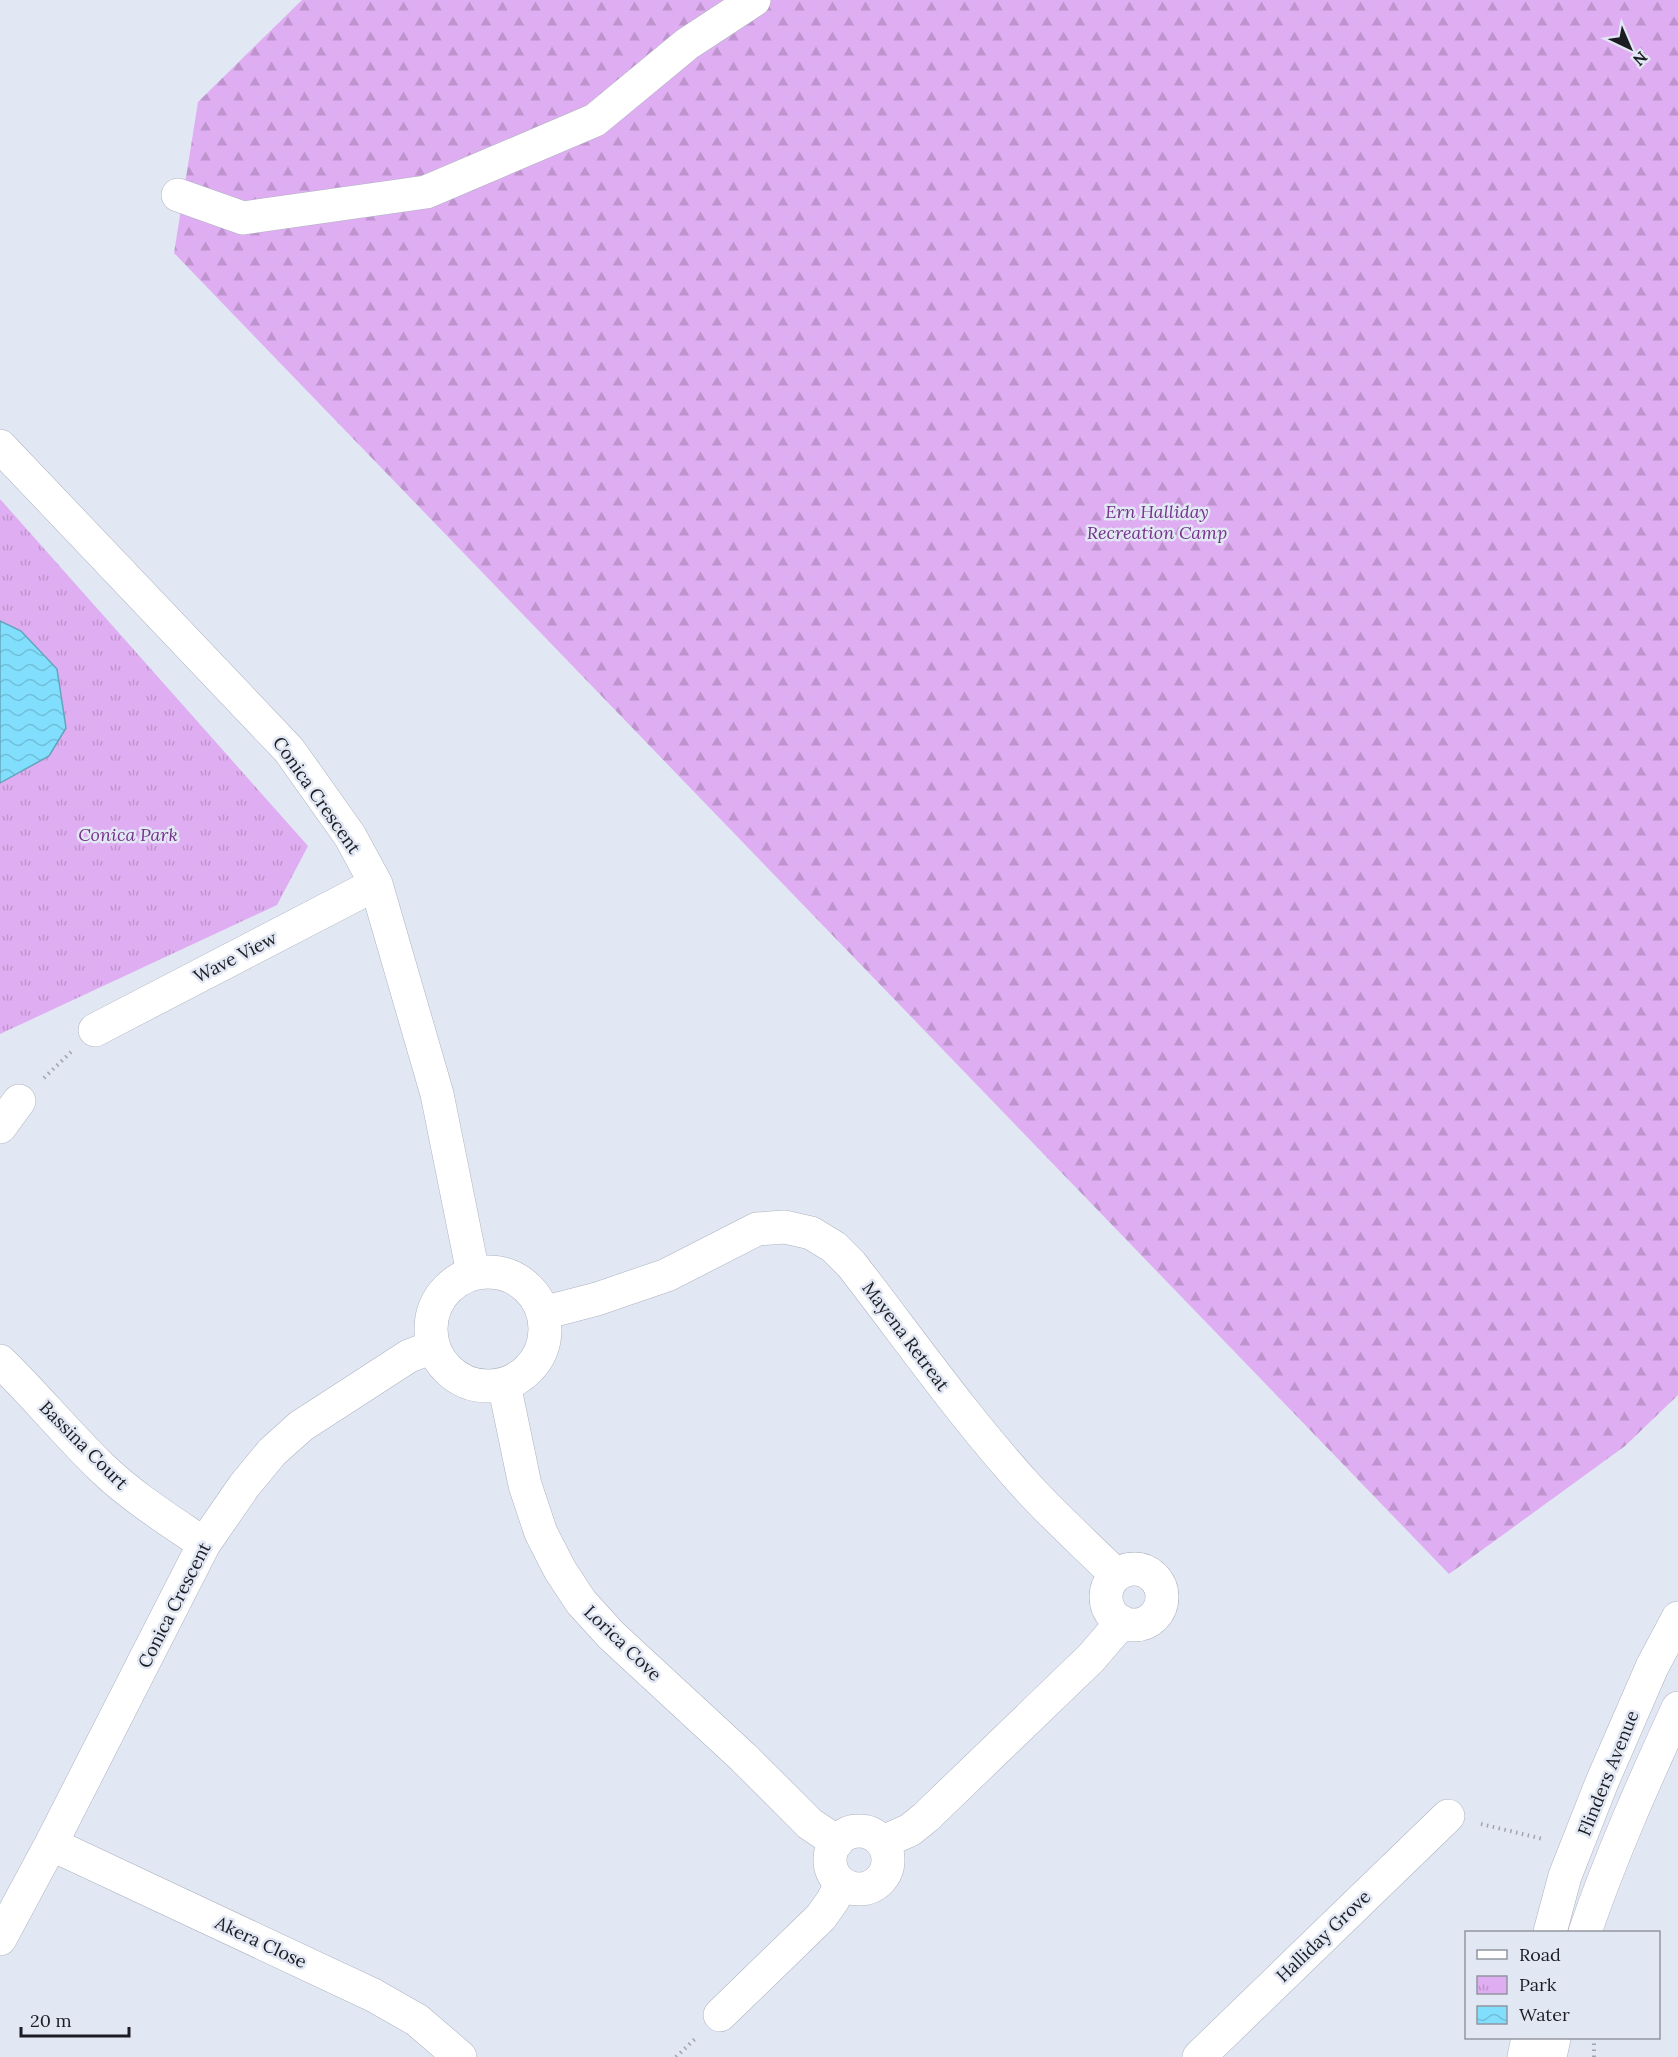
<svg xmlns="http://www.w3.org/2000/svg" width="1678" height="2057" font-family="Lora,serif">
  <style>
    .forest { fill: url(#forest-firs) }
    .park { fill: url(#park-tufts) }
    .water { fill: url(#water-waves); stroke: #62a5bb; stroke-width: 1.5 }
    .lines { fill: none; stroke-linecap: round; stroke-linejoin: round }
    .minor-casing { stroke: #aeb3c0; stroke-width: 34 }
    .major-casing { stroke: #aeb3c0; stroke-width: 34 }
    .path { stroke: #a0a4ae; stroke-width: 4; stroke-dasharray: 1.5 4.5; stroke-linecap: butt }
    .minor { stroke: #fff; stroke-width: 33 }
    .major { stroke: #fff; stroke-width: 33 }
    .labels { text-anchor: middle; dominant-baseline: central; stroke-width: 5; stroke-linejoin: round; paint-order: stroke }
    .park-label { font-size: 18px; font-style: italic; fill: #75328b; stroke: #e2e7f4 }
    .street-label { font-size: 18px; fill: #1b1d22; stroke: #e2e7f4 }
  </style>
  <defs>
    <pattern id="forest-firs" width="22" height="20" patternUnits="userSpaceOnUse" patternTransform="scale(1.5)"><rect width="22" height="20" fill="#dfadf1"/><path d="M5 1l3.5 6h-7zM16 11l3.5 6h-7z" fill="#bf94ce"/></pattern>
    <pattern id="park-tufts" width="24" height="20" patternUnits="userSpaceOnUse" patternTransform="scale(1.5)"><rect width="24" height="20" fill="#dfadf1"/><path d="M3 7l-1-3M5 7V3M7 7l1-3M15 17l-1-3M17 17v-4M19 17l1-3" fill="none" stroke="#bf94ce"/></pattern>
    <pattern id="water-waves" width="16" height="10" patternUnits="userSpaceOnUse" patternTransform="scale(1.5)"><rect width="16" height="10" fill="#81dffd"/><path d="M0 5q4-4 8 0t8 0" fill="none" stroke="#6fbfd9"/></pattern>
  </defs>
  <rect width="100%" height="100%" fill="#e2e7f4"/>
  <!-- forest -->
  <path class="forest" d="M302,0H1678V1395L1625,1446L1449,1574L174,253L198,102Z"/>
  <!-- park -->
  <path class="park" d="M0,499L308,846L277,905L0,1034Z"/>
  <!-- water -->
  <path class="water" d="M0,621L21,631L57,669L66,728L49,756L0,783Z"/>
  <g class="lines">
    <defs>
      <path id="minor" d="M178,195L243,218L426,192L595,120L687,44L754,0
        M0,446L289,750L350,836L376,884L437,1094L473,1273
        M95,1030L376,884
        M0,1127L19,1101
        M431 1329a57 57 0 1 1 114 0a57 57 0 1 1-114 0Z
        M543,1313L597,1299L667,1275L757,1229L785,1227L811,1233L834,1247L851,1264C910,1340 965,1419 1031,1491C1058,1520 1088,1547 1116,1575
        M0,1361C35,1395 66,1433 101,1467C132,1497 169,1520 204,1544
        M504,1384L525,1485L541,1533L560,1570L581,1602L611,1635L744,1758L810,1824L837,1842
        M1106 1597a28 28 0 1 1 56 0a28 28 0 1 1-56 0Z
        M830 1860a29 29 0 1 1 58 0a29 29 0 1 1-58 0Z
        M883,1842L910,1830L926,1817L1091,1658L1122,1622
        M51,1844L373,1995L417,2020L460,2057
        M0,1939L51,1844L204,1544L244,1486L272,1452L301,1426L409,1356L433,1347
        M720,2015L821,1917L833,1900L841,1883
        M1199,2057L1448,1816"/>
      <path id="major" d="M1550,1932L1565,1876L1602,1782L1652,1667L1678,1618
        M1585,1932C1611,1856 1644,1782 1678,1708
        M1524,2057L1528,2038
        M1550,2057L1554,2038"/>
    </defs>
    <!-- minor casing -->
    <use href="#minor" class="minor-casing"/>
    <!-- major casing -->
    <use href="#major" class="major-casing"/>
    <!-- path -->
    <path class="path" d="M44,1078L71,1052
      M1481,1824L1543,1839
      M676,2057L696,2038
      M1594,2057V2038"/>
    <!-- minor -->
    <use href="#minor" class="minor"/>
    <!-- major -->
    <use href="#major" class="major"/>
  </g>
  <g class="labels">
    <!-- park labels -->
    <g class="park-label">
      <text x="1157" y="511">Ern Halliday<tspan x="1157" dy="21">Recreation Camp</tspan></text>
      <text x="128" y="834">Conica Park</text>
    </g>
    <!-- street labels -->
    <g class="street-label">
      <text transform="translate(317 795) rotate(55)">Conica Crescent</text>
      <text transform="translate(235 957) rotate(-27)">Wave View</text>
      <text transform="translate(906 1336) rotate(53)">Mayena Retreat</text>
      <text transform="translate(84 1445) rotate(45)">Bassina Court</text>
      <text transform="translate(174 1605) rotate(-63)">Conica Crescent</text>
      <text transform="translate(623 1643) rotate(44)">Lorica Cove</text>
      <text transform="translate(1608 1773) rotate(-68)">Flinders Avenue</text>
      <text transform="translate(1323 1936) rotate(-44)">Halliday Grove</text>
      <text transform="translate(261 1942) rotate(25)">Akera Close</text>
    </g>
  </g>
  <!-- legend -->
  <rect x="1465" y="1931" width="195" height="108" fill="#e2e7f4" stroke="#9296a0" stroke-width="1.5"/>
  <rect x="1477" y="1950" width="30" height="9" fill="#ffffff" stroke="#9296a0" stroke-width="1.5"/>
  <text x="1519" y="1961" font-size="18" fill="#1b1d22">Road</text>
  <rect x="1477" y="1976" width="30" height="18" fill="url(#park-tufts)" stroke="#9296a0" stroke-width="1.5"/>
  <text x="1519" y="1991" font-size="18" fill="#1b1d22">Park</text>
  <rect x="1477" y="2006" width="30" height="18" fill="url(#water-waves)" stroke="#9296a0" stroke-width="1.5"/>
  <text x="1519" y="2021" font-size="18" fill="#1b1d22">Water</text>
  <!-- north arrow -->
  <g transform="translate(1630 48) rotate(136)" stroke="#e2e7f4" stroke-width="4.5" paint-order="stroke">
  <path d="M0-4.5L10 22L0 15L-10 22Z" fill="#1b1d22"/>
  <text y="-9" font-size="16" font-weight="bold" text-anchor="middle" fill="#1b1d22">N</text>
  </g>
  <!-- scale -->
  <path d="M21 2027v9h108v-9" fill="none" stroke="#1b1d22" stroke-width="3"/>
  <text x="30" y="2027" font-size="18" fill="#1b1d22" stroke="#e2e7f4" stroke-width="4.5" paint-order="stroke">20 m</text>
</svg>
